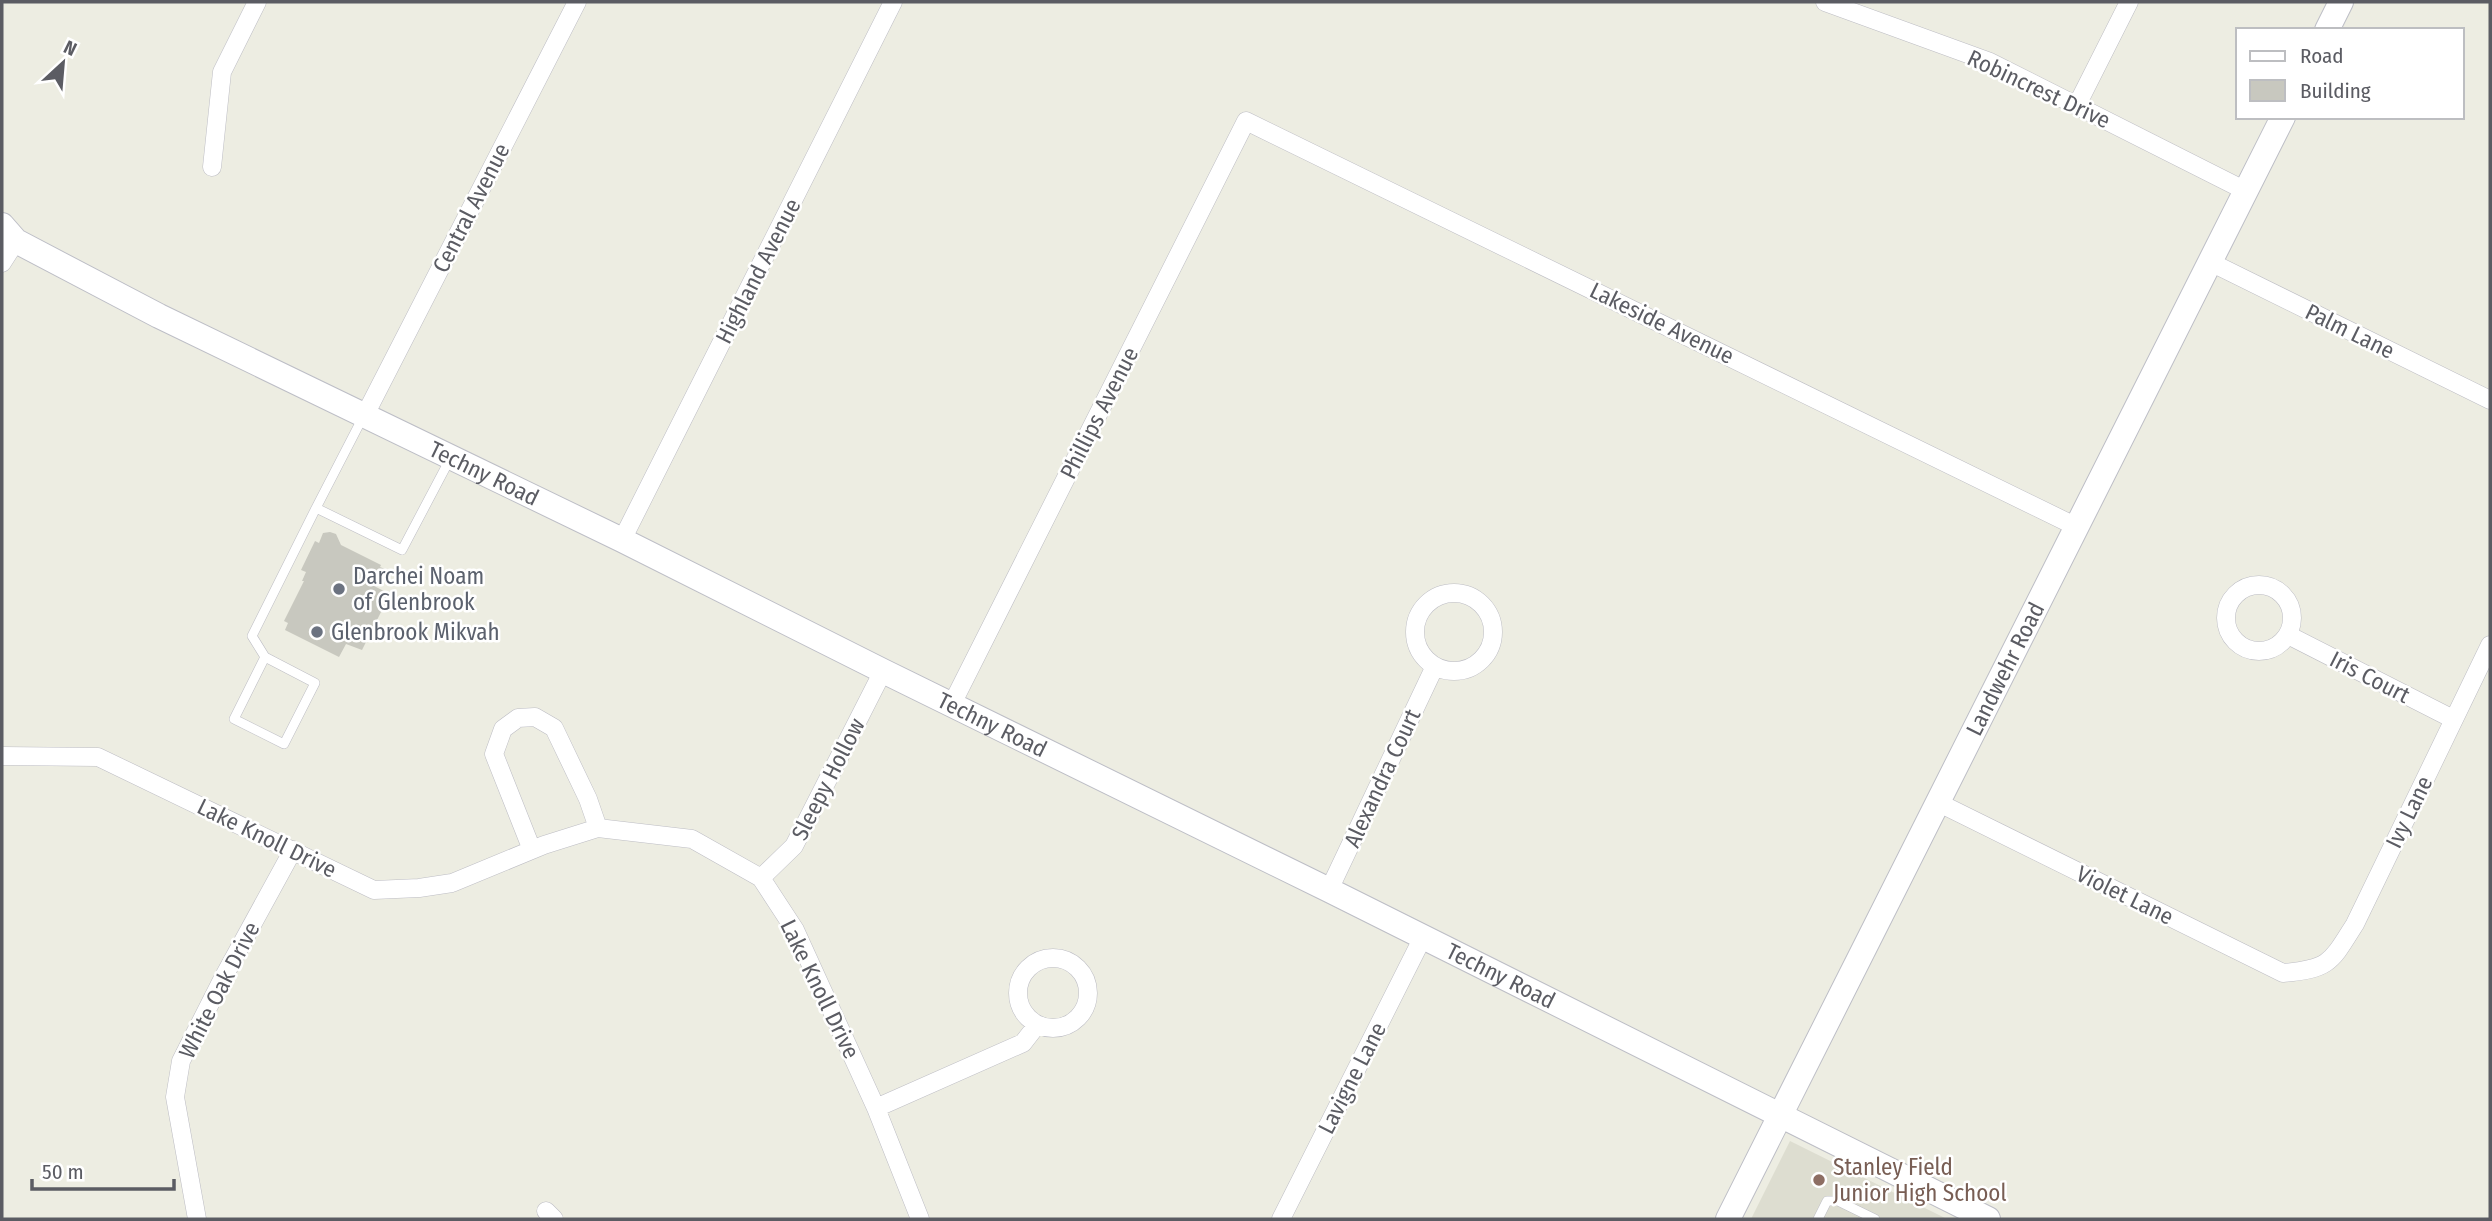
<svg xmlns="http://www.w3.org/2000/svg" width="2492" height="1221" font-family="'Fira Sans Condensed',sans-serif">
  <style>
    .education { fill: #ddddd0 }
    .building { fill: #c8c8bf }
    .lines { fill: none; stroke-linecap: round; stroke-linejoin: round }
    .lane-casing { stroke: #bdbdc4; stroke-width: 10 }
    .street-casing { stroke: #bdbdc4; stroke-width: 19 }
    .secondary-casing { stroke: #bdbec6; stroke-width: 26 }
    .lane { stroke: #fff; stroke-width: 9 }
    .street { stroke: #fff; stroke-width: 18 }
    .secondary { stroke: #fff; stroke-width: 24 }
    .worship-dot { fill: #6b7280; stroke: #fff; stroke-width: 2.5 }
    .education-dot { fill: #8d6e63; stroke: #fff; stroke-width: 2.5 }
    .labels { text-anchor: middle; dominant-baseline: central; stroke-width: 5; stroke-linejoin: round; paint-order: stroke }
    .street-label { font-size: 23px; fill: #5b5c63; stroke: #fff }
    .worship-label { font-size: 23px; fill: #5b616d; stroke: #fff; text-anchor: start }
    .education-label { font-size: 23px; fill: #785e54; stroke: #fff; text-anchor: start }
  </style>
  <rect width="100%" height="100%" fill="#edede2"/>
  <!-- education -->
  <path class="education" d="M1790,1141L1947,1219H1751Z"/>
  <!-- building -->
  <path class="building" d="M330,532L336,534L341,545L381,565L380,567L385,569L376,587L390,594L362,650L346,644L339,657L285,630L288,623L284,621L304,581H302L306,572L301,570L315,541L319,543L323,533Z"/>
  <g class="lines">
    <defs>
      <path id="lane" d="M363,417L316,508L402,550L450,459
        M265,657L315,683L284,744L234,719L265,657L252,636L316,508
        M1818,1219L1827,1201H1838L1875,1219"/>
      <path id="street" d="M1825,2L1990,62L2246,191
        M2077,105L2129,2
        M212,167L222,72L257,2
        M2210,262L2490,400
        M2,263L16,241
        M365,415L577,2
        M622,540L893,2
        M2226 618a33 33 0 1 1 66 0a33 33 0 1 1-66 0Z
        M1415 632a39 39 0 1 1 78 0a39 39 0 1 1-78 0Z
        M2288,635L2453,719
        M952,704L1246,121L2077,527
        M2,756L98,757L374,890L419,888L452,883L544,845L598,828L692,839L761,878L795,930L876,1108L920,1219
        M1939,803L2283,973C2330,969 2331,962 2355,924L2490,645
        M532,850L494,754L503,729L518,718L535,717L554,728L588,799L598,828
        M761,878L794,846L883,671
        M1329,890L1435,666
        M1018 993a35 35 0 1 1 70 0a35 35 0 1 1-70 0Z
        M876,1108L1023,1043L1037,1025
        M546,1211L554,1219
        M197,1219L175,1097L181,1061L223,978L293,850
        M1281,1219L1423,937"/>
      <g id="secondary">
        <path d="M2327,30L2341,2"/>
        <path id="s1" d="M2,225L16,241L159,316L622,540L883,671L1329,890L1988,1219"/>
        <path id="s2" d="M1728,1219L2283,117"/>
      </g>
    </defs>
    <!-- lane casing -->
    <use href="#lane" class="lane-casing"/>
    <!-- street casing -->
    <use href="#street" class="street-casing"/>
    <!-- secondary casing -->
    <use href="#secondary" class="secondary-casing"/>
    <!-- lane -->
    <use href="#lane" class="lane"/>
    <!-- street -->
    <use href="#street" class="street"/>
    <!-- secondary -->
    <use href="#secondary" class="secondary"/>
  </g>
  <!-- markers -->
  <g class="worship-dot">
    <circle cx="339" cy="589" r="7"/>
    <circle cx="317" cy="632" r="7"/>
  </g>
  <circle class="education-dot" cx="1819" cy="1180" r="7"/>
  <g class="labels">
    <!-- street labels -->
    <g class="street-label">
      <text transform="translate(2039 89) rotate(25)">Robincrest Drive</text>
      <text transform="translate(471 208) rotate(-63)">Central Avenue</text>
      <text transform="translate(758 271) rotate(-63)">Highland Avenue</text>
      <text transform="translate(1662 323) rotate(26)">Lakeside Avenue</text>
      <text transform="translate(2350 331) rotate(26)">Palm Lane</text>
      <text transform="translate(1099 413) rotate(-63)">Phillips Avenue</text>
      <text stroke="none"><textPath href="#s1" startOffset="544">Techny Road</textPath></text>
      <text stroke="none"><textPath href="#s2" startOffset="616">Landwehr Road</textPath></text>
      <text transform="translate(2370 677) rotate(27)">Iris Court</text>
      <text stroke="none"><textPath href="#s1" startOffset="1111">Techny Road</textPath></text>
      <text transform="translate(1382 778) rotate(-65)">Alexandra Court</text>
      <text transform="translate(828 779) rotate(-63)">Sleepy Hollow</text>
      <text transform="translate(2409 812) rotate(-64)">Ivy Lane</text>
      <text transform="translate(267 838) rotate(26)">Lake Knoll Drive</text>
      <text transform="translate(2125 895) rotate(26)">Violet Lane</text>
      <text stroke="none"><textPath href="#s1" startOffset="1678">Techny Road</textPath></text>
      <text transform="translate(820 989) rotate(64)">Lake Knoll Drive</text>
      <text transform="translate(219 990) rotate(-63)">White Oak Drive</text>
      <text transform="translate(1352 1078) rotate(-63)">Lavigne Lane</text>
    </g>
    <!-- worship labels -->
    <g class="worship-label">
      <text x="353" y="576">Darchei Noam<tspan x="353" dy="26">of Glenbrook</tspan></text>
      <text x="331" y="632">Glenbrook Mikvah</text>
    </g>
    <!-- education labels -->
    <g class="education-label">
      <text x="1833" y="1167">Stanley Field<tspan x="1833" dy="26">Junior High School</tspan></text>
    </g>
  </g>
  <!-- border -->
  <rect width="2492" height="1221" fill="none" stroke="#5b5c63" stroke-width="7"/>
  <!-- legend -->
  <rect x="2236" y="28" width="228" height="91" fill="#ffffff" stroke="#bdbec1" stroke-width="2"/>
  <rect x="2250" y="51" width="35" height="10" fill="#ffffff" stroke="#bdbec1" stroke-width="2"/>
  <text x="2300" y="63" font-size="21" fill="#5b5c63">Road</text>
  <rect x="2250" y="80" width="35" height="21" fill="#c8c8bf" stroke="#bdbec1" stroke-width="2"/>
  <text x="2300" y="98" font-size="21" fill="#5b5c63">Building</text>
  <!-- north arrow -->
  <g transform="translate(63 63) rotate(26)" stroke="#ffffff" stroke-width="5" paint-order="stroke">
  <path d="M0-5L12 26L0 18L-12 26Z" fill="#5b5c63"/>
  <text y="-10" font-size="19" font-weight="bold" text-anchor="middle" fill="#5b5c63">N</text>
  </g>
  <!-- scale -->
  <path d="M32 1179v10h142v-10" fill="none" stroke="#5b5c63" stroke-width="3.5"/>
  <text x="42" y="1179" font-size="21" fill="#5b5c63" stroke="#ffffff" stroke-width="5" paint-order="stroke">50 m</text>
</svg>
